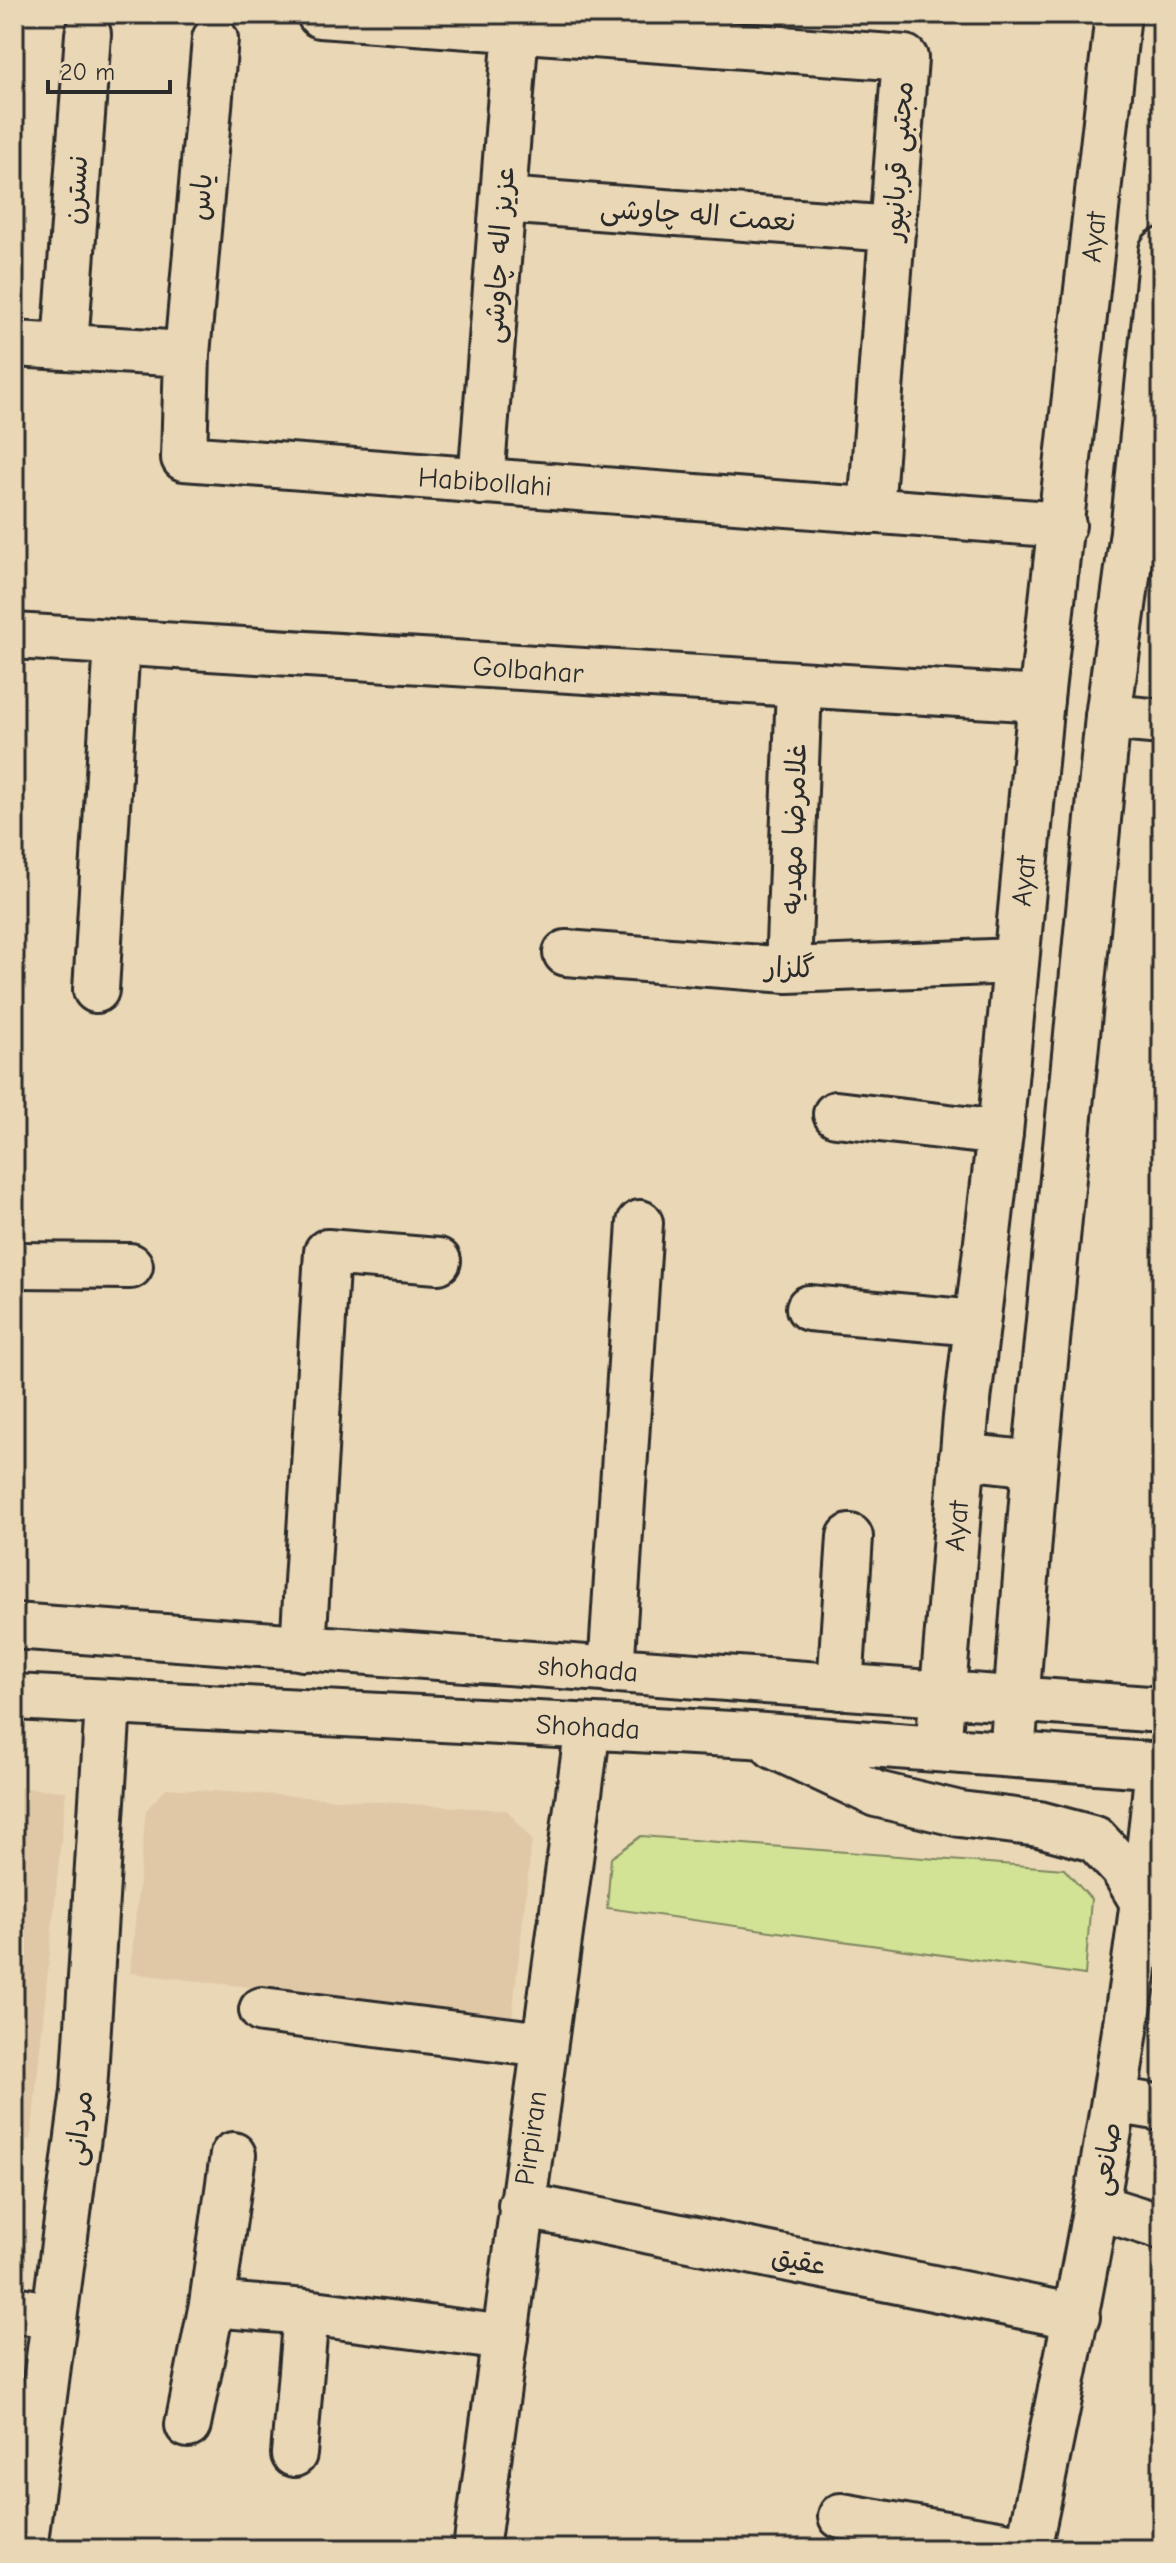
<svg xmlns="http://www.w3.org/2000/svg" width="1176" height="2563" font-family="'Comic Neue','Playpen Sans Arabic',sans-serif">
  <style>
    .built { fill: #e0c8a7 }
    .green { fill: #d2e396; stroke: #7e8760; stroke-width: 2 }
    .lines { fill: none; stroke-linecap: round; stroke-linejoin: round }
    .minor-casing { stroke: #2b2b2b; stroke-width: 50 }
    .major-casing { stroke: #2b2b2b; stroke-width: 50 }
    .minor { stroke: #ead7b5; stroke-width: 44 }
    .major { stroke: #ead7b5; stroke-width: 44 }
    .labels { text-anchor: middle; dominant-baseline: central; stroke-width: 8; stroke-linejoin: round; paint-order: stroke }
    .street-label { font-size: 28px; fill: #2b2b2b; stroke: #ead7b5 }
  </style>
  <rect width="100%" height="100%" fill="#ead7b5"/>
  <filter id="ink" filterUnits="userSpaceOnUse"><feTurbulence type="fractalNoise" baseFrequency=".0125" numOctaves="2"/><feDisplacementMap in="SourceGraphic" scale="16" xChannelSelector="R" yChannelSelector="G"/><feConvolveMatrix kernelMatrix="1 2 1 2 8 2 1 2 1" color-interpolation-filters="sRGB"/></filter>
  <g filter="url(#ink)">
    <!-- built -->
    <path class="built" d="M14,1787L66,1791L31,2140L14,2138Z
      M166,1788L507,1810L532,1840L512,2018L130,1973L146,1810Z"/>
    <!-- green -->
    <path class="green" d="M641,1836L1064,1869L1091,1899L1085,1975L607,1908L611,1858Z"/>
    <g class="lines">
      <defs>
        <path id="minor" d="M320,15L905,58L871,511
          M503,200L893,229
          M14,344L187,354L184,458L1063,525
          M65,346L88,34
          M187,354L215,39
          M481,482L516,29
          M1133,532L1162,533
          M14,636L1041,699
          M1108,717L1162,722
          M566,953L788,970L1016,961
          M788,970L799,687
          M96,990L117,643
          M836,1114L1000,1133
          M14,1265L130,1266
          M809,1308L976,1323
          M303,1648L327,1252L438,1261
          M611,1671L640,1223
          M840,1687L850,1537
          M262,2010L544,2045
          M1115,2100L1162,2108
          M521,2205L1077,2317
          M1098,2207L1162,2227
          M212,2304L306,2312L505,2338
          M14,2309L54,2316
          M188,2425L212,2304L233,2155
          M294,2454L306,2312
          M841,2516L1032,2549
          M24,2549L84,2091L108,1704
          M476,2549L588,1727
          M1028,2549C1083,2289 1133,2030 1158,1765"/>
        <path id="major" d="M962,1456L1035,1464
          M14,1626L1162,1710
          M14,1697L751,1735L1162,1766
          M774,1746L876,1794L960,1814L1039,1824L1095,1839L1123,1869L1145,1906
          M938,1749L966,1417L1000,1133L1041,699L1118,14
          M1012,1754L1035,1464L1108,717L1133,532L1162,251"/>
      </defs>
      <!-- minor casing -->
      <use href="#minor" class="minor-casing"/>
      <!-- major casing -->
      <use href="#major" class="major-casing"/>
      <!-- minor -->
      <use href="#minor" class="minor"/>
      <!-- major -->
      <use href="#major" class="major"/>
    </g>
  </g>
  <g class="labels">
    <!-- street labels -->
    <g class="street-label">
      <text transform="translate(898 161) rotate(-86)">مجتبی قربانپور</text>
      <text transform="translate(76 190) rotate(-86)">نسترن</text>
      <text transform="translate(201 197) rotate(-85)">یاس</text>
      <text transform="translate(698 215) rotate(4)">نعمت اله چاوشی</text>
      <text transform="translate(1094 237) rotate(-84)">Ayat</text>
      <text transform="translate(499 255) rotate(-86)">عزیز اله چاوشی</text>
      <text transform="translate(485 482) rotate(4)">Habibollahi</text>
      <text transform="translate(528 670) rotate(4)">Golbahar</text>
      <text transform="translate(794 829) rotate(-88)">غلامرضا مهدیه</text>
      <text transform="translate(1024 881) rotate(-84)">Ayat</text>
      <text transform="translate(790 968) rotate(1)">گلزار</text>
      <text transform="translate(957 1526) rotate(-85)">Ayat</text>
      <text transform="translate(588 1669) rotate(4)">shohada</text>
      <text transform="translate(588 1727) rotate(3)">Shohada</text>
      <text transform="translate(79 2128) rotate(-83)">مردانی</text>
      <text transform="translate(531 2138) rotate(-82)">Pirpiran</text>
      <text transform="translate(1106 2159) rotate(-81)">صانعی</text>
      <text transform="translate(799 2261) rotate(11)">عقیق</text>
    </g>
  </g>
  <!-- margin -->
  <rect width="1176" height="2563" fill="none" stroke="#ead7b5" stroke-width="48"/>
  <rect x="24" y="24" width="1128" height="2515" fill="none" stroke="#2b2b2b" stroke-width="3" filter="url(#ink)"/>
  <!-- scale -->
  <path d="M48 80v12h122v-12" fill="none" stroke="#2b2b2b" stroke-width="4"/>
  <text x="60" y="80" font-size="24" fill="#2b2b2b" stroke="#ead7b5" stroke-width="6" paint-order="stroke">20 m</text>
</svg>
